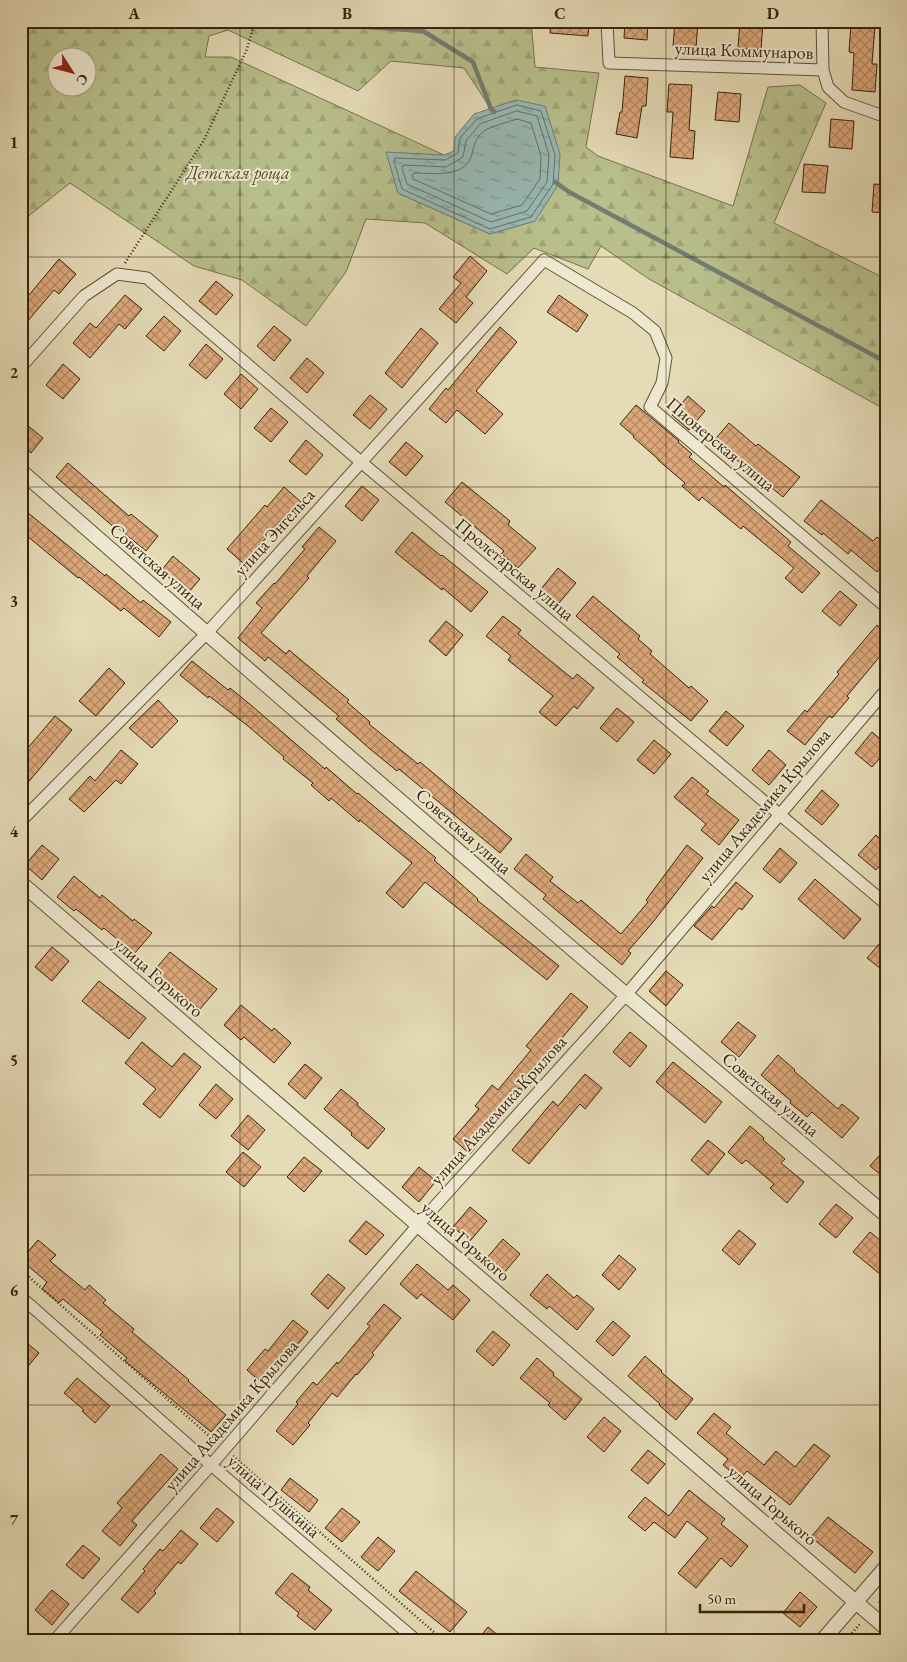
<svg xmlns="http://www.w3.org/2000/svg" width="907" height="1662" font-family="'EB Garamond',serif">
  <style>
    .forest { fill: url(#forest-firs); stroke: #78724c; fill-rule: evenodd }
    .water { fill: url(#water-ripples); stroke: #727d72 }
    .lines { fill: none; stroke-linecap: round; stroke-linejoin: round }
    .shore { stroke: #686e60; stroke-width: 1 }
    .stream { stroke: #727d72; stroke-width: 4.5 }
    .building { fill: url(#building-cross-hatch); stroke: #39240b }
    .minor-casing { stroke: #645236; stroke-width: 13 }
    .tertiary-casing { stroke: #645236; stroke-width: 16 }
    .path { stroke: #39240b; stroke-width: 2.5; stroke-dasharray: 1 2.5; stroke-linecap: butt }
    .minor { stroke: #eee8d0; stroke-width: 11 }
    .tertiary { stroke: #eee8d0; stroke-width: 14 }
    .grid { fill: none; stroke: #39240b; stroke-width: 1; stroke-opacity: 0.55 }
    .labels { text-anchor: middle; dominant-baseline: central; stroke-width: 4; stroke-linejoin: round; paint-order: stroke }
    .street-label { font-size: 18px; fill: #39240b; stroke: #eee8d0 }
    .park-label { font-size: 18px; font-style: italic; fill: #594b2b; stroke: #eee8d0 }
    .neatline { fill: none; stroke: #39240b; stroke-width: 2 }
    .grid-label { font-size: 16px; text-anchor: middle; font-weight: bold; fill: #39240b }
  </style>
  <defs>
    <pattern id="forest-firs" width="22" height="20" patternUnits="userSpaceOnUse" patternTransform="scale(1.25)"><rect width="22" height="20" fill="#b8bf8c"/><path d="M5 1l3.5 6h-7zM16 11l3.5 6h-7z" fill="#9fa477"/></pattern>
    <pattern id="water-ripples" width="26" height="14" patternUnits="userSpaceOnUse" patternTransform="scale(1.25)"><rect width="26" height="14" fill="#98b9b6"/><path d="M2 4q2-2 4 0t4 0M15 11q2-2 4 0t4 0" fill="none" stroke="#7d9692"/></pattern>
    <pattern id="building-cross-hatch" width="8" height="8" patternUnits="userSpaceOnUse" patternTransform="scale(1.25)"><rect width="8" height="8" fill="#dda77b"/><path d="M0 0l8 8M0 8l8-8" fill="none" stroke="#b48863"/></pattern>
  </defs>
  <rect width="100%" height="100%" fill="#e5dbb7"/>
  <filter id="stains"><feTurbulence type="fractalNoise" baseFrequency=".004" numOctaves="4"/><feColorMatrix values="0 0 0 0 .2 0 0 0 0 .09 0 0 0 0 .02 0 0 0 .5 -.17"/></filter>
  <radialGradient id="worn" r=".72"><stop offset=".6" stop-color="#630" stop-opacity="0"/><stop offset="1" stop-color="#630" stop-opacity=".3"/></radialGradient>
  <!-- forest -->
  <path class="forest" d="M21,21H531L535,67L599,73L586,147L598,156L733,206L768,87L800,85L826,103L774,223L886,279V410L649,279L601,246L588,269L534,248L507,274L425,223L366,219L346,272L306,326L242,280L194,266L70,183L21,222ZM228,30L358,91L391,61L464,68L491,109L516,100L534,221L490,234L398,193L387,153L444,155L231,57H205L209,36ZM58,58H88V88H58Z"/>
  <!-- water -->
  <path class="water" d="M516,100L545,106L560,154L558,185L535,221L490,234L398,193L386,152L444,155L454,151L455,137L474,114Z"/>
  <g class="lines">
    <!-- shore -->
    <path class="shore" d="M517,105L541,111L555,155L553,184L531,217L490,229L402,189L394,161L395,158L445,160L458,153L460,138L477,119Z
      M517,111L537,116L549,155L547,182L527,211L491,222L407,184L402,168L403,165L446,167L463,157L466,141L480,124Z
      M517,119L531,123L541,156L540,179L522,205L491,214L413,179L412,175L414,173C432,173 466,179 472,154C474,145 476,137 484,131C491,126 509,122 517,119Z"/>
    <!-- stream -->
    <path class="stream" d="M280,21L423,31L473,62L491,109L494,112
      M555,182L569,192L886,362"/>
  </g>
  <!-- building -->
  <path class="building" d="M551,21H589L588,36L550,33Z
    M625,21H648L647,40L624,38Z
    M675,21H698L696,48L673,46Z
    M740,21L763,22L761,50L738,48Z
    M851,24L875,26L872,64H877L875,92L852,90L854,53L849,52Z
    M625,76L648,78L646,106H642L637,138L616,134L620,112H622Z
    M669,84L692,85L689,130L695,131L693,159L670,157L673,112H667Z
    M718,92L741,94L739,122L715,120Z
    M831,119L854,121L852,149L829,147Z
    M804,164L828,166L825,193L802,192Z
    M874,184L886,185V213L872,212Z
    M470,256L487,271L466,297L473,303L456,323L439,309L461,283L453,277Z
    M59,259L76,274L59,294L54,290L21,329V288L29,295Z
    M216,281L233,295L216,315L199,301Z
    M125,295L142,309L125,329L119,324L90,358L73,343L90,323L96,328Z
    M559,295L588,315L577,332L547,312Z
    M164,316L181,331L164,351L146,336Z
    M274,326L291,340L274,361L257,346Z
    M500,327L517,342L476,391L503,414L485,434L457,410L446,423L429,409L446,388L448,390Z
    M421,328L438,343L402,388L385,373Z
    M206,344L223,359L206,379L189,365Z
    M307,358L324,373L307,393L290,378Z
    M63,364L80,379L63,399L46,385Z
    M241,374L258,389L241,409L224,394Z
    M370,395L387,409L370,429L353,415Z
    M688,396L705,411L689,430L672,415Z
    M636,405L679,441L678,442L692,454L689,457L724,487L725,485L791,542L788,546L820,573L802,593L785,578L794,568L743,526L741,529L702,497L699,501L682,486L685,483L658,460V459L633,437L634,436L620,424Z
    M271,408L288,422L271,442L254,428Z
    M21,420L43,438L31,453L21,444Z
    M729,423L756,446L758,444L800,477L783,497L731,455L729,458L712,443Z
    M306,440L323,455L306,475L289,461Z
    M406,442L423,456L406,476L389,462Z
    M68,463L129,516L131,514L158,536L146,551L118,528L116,529L56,477Z
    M462,482L510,521L508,525L536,548L518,568L501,554L504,551L445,502Z
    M362,486L379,500L362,521L345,506Z
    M284,487L301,502L284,522L281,520L244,564L227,549L265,505L267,507Z
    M821,500L873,541L877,537L886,545V561L877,572L851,550L848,554L823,533L822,535L804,521Z
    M21,507L105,576L106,574L141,603L143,600L171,622L159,637L124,608L121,611L79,577L78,578L21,531Z
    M319,527L336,541L307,576L309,578L261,633L286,654L289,650L349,700L347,702L370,722L369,724L418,764L420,762L512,839L500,853L399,769L397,771L370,749L336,719L339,716L268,657L265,661L238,638L262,608L256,603L274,583L275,584L305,549L302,547Z
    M412,532L441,556L442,555L488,592L471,612L443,588L442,590L395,552Z
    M173,556L200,579L188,593L161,571Z
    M558,568L576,583L559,603L541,589Z
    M840,591L857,605L840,626L822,611Z
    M593,596L640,636L638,639L652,651L650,654L689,688L691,686L708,701L691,721L642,682L644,680L617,657L620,654L576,616Z
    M503,616L521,630L518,634L547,658L573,679L577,674L594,688L577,709L574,706L556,726L539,712L553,696L508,660L511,656L486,636Z
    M446,621L463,635L446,656L429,641Z
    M877,625L886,633V649L847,696L849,698L832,718L829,716L805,745L787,731L805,710L807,712L839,674L837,672Z
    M192,661L228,690L230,688L252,706L325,769L326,767L357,794L358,793L436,858L434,860L478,899L477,900L559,966L547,980L425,882L403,908L386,893L412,863L360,820L359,822L331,798L329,801L311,785L313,783L283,759L284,757L248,726L209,696L208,698L180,675Z
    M109,668L125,683L96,716L79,701Z
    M158,700L178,721L152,748L129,728Z
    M617,708L634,722L617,742L600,728Z
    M726,711L744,726L727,746L709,731Z
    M55,716L72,730L21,791V756Z
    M872,732L886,744V751L872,767L855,753Z
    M654,740L671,754L654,774L637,760Z
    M121,750L138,764L121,784L116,780L84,812L69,799L90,776L95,781Z
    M769,750L786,765L769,785L752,770Z
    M692,777L709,791L706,794L739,820L719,845L701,830L706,824L674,797Z
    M822,790L839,805L822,825L805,811Z
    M876,835L886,844V858L876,870L858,855Z
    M42,845L59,859L42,880L25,865Z
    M687,845L703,858L653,922L628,951L631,953L622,965L543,899L546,895L514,869L526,854L553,877L550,881L578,903L581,900L621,934L648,902L646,900Z
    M780,848L797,863L780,883L763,869Z
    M74,876L100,898L102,895L133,921L134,919L152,933L134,954L104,928L102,930L76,909L74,911L57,897Z
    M815,879L861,919L844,939L798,899Z
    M736,882L753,896L742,910L739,908L712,940L694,926L712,906L714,908Z
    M886,936V973L867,958Z
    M52,947L69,961L52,981L35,967Z
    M170,952L217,989L200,1009L153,972Z
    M666,971L683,985L666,1006L649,991Z
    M99,981L146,1018L129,1039L82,1001Z
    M571,993L588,1007L537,1068L542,1072L525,1092L519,1088L484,1130L487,1133L470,1154L453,1139L479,1109L475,1106L492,1085L498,1090L531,1050L526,1046Z
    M241,1005L272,1031L274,1028L291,1043L274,1063L244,1037L241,1040L224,1025Z
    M738,1022L756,1036L739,1057L721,1042Z
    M630,1032L647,1046L630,1067L613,1052Z
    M142,1042L172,1067L184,1053L201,1067L160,1118L143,1104L156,1089L125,1063Z
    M778,1055L795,1070L794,1071L838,1109L842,1104L859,1118L842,1138L812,1112L807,1117L790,1103L791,1101L761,1075Z
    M673,1062L722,1102L705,1123L656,1082Z
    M305,1064L322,1078L305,1099L288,1084Z
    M585,1074L602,1088L585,1109L580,1104L529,1164L512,1150L553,1101L558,1106Z
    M216,1084L233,1099L216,1119L199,1105Z
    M341,1089L358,1103L357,1105L385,1129L368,1149L351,1135L352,1133L324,1109Z
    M248,1115L265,1130L248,1150L231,1136Z
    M750,1126L764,1138L763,1140L785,1159L781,1163L804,1182L787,1203L770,1188L774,1184L746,1160L742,1164L728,1152Z
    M708,1140L725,1154L708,1175L691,1160Z
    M886,1148V1179L870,1166Z
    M243,1152L261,1167L244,1187L226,1172Z
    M304,1157L322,1171L304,1192L287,1177Z
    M419,1167L436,1181L419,1202L402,1187Z
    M836,1204L853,1218L836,1238L819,1224Z
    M470,1207L487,1221L470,1241L453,1227Z
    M366,1221L384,1235L366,1255L349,1241Z
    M739,1230L756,1244L739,1265L722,1250Z
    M870,1232L886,1245V1279L853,1252Z
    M503,1239L520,1254L503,1274L486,1259Z
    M38,1240L56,1255L50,1261L85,1290L89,1285L106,1300L103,1303L134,1329L132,1332L189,1380L188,1381L226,1415L211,1432L125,1361L127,1358L100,1335L103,1332L63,1299L59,1303L42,1289L47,1282L21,1260Z
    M619,1255L636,1269L619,1290L602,1275Z
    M417,1264L448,1290L453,1285L470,1300L453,1320L421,1294L417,1299L400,1284Z
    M328,1274L345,1288L328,1309L311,1294Z
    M547,1274L574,1298L577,1295L594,1309L577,1330L549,1306L547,1309L530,1295Z
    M384,1304L401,1318L372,1353L374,1355L357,1375L356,1374L337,1397L332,1393L308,1423L310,1425L293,1445L276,1431L298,1404L296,1402L313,1382L317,1385L337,1362L338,1364L370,1326L367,1324Z
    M293,1320L308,1332L264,1385L247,1370L265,1349L268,1351Z
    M613,1321L630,1336L613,1356L596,1341Z
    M493,1331L510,1345L493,1366L476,1351Z
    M21,1338L39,1353L21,1375Z
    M645,1356L662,1371L661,1372L693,1399L676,1420L659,1405L660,1404L628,1376Z
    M537,1358L554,1373L553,1375L582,1399L565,1420L548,1405L550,1403L520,1378Z
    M77,1378L110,1406L95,1423L82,1411L84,1410L64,1393Z
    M714,1413L731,1427L726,1433L764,1465L776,1451L795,1467L814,1444L830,1456L790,1505L747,1471L740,1479L723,1465L728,1459L697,1433Z
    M604,1417L621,1431L604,1452L587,1437Z
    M648,1450L665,1464L648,1484L631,1470Z
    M161,1454L178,1469L132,1521L137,1525L120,1546L102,1531L122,1508L117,1503Z
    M290,1478L318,1500L309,1512L281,1490Z
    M689,1490L725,1519L721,1524L748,1546L731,1567L721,1558L696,1588L678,1573L708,1538L687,1521L675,1538L654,1522L645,1531L628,1517L645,1497L669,1516Z
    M217,1508L234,1522L217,1542L200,1528Z
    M342,1508L360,1522L342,1542L325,1528Z
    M828,1517L873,1552L855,1573L811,1537Z
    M181,1530L198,1544L181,1564L178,1562L154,1591L156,1593L138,1613L121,1599L145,1571L143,1569L160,1549L163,1551Z
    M378,1537L395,1551L378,1571L361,1557Z
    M83,1545L100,1559L83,1579L66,1565Z
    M416,1571L467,1612L450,1632L399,1591Z
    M292,1573L310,1587L308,1590L332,1610L315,1630L297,1616L299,1613L275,1593Z
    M52,1590L69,1604L52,1625L35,1610Z
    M800,1592L817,1607L800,1627L783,1613Z
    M488,1627L505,1641H477Z"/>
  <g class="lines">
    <defs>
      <path id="minor" d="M607,21L609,63L823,70L828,87L844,102L886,117
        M822,21L823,70
        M21,367L84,296L117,274L147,278L361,462L886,904
        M21,821L206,634L544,260L633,313L655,331L666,358L662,383L650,407L886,607
        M21,1297L211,1465L417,1641
        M54,1641L211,1465L418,1225L625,996L886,690"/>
      <path id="tertiary" d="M21,471C307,722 595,970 886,1215
        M21,883L886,1628
        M822,1641L886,1567"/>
    </defs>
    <!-- minor casing -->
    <use href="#minor" class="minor-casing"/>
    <!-- tertiary casing -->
    <use href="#tertiary" class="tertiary-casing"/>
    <!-- path -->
    <path class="path" d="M125,263L204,140L247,49L255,21
      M21,1270L215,1441
      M233,1456L444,1641
      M879,1603L886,1595
      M845,1641L860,1624"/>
    <!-- minor -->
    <use href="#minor" class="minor"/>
    <!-- tertiary -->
    <use href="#tertiary" class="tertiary"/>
  </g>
  <!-- grid -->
  <path class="grid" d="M240,21V1641M454,21V1641M666,21V1641M21,257H886M21,487H886M21,716H886M21,946H886M21,1175H886M21,1405H886"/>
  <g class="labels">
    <!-- street labels -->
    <g class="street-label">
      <text transform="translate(744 50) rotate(2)">улица Коммунаров</text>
      <text transform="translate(721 444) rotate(40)">Пионерская улица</text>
      <text transform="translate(274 532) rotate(-48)">улица Энгельса</text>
      <text transform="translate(158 566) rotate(41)">Советская улица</text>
      <text transform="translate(515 569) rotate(40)">Пролетарская улица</text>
      <text transform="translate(764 805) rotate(-50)">улица Академика Крылова</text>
      <text transform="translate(464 831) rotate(41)">Советская улица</text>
      <text transform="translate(159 977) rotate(41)">улица Горького</text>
      <text transform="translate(771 1094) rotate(40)">Советская улица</text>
      <text transform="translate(498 1110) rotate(-48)">улица Академика Крылова</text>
      <text transform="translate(466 1241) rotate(41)">улица Горького</text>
      <text transform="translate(231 1415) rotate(-49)">улица Академика Крылова</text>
      <text transform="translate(274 1496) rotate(41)">улица Пушкина</text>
      <text transform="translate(773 1505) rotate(41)">улица Горького</text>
    </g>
    <!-- park labels -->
    <g class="park-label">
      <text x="238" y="172">Детская роща</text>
    </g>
  </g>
  <!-- margin -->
  <rect width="907" height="1662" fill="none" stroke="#e5dbb7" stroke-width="55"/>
  <!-- north arrow -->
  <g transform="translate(72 72) rotate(126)"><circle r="24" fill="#eee8d0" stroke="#a69a81"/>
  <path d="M0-4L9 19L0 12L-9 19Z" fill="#8f2418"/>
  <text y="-8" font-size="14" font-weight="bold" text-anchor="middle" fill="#39240b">С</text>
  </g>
  <!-- scale -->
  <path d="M700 1604v8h104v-8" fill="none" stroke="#39240b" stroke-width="2.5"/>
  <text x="707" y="1604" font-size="15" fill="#39240b" stroke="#eee8d0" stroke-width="4" paint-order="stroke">50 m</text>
  <rect x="28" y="28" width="852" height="1606" class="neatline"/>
  <g class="grid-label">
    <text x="134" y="19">A</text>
    <text x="347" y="19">B</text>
    <text x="560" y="19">C</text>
    <text x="773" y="19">D</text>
    <text x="14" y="148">1</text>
    <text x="14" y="378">2</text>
    <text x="14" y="607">3</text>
    <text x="14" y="837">4</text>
    <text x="14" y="1066">5</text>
    <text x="14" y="1296">6</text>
    <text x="14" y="1525">7</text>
  </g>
  <rect width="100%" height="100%" filter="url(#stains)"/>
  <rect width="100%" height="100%" fill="url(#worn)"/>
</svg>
